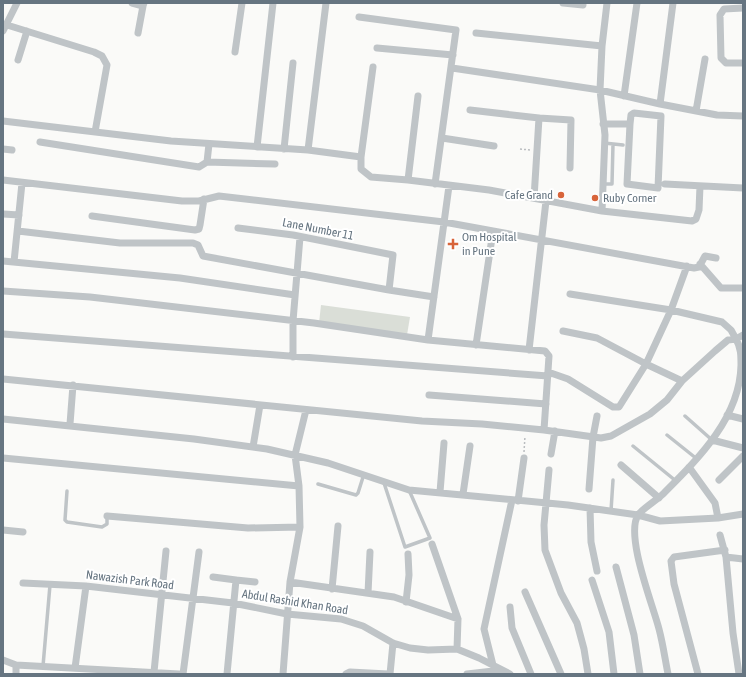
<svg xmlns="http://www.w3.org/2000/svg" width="746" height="677" font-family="'Asap Condensed',sans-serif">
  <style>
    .green { fill: #daded7 }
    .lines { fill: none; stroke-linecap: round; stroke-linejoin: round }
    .path { stroke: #babdc0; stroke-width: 1.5; stroke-dasharray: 2 2; stroke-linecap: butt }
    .service { stroke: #bfc4c7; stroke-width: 3.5 }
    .minor { stroke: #bfc4c7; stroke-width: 7 }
    .poi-dot { fill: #d8643a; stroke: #fff; stroke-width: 1.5 }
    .labels { text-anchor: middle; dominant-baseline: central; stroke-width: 4; stroke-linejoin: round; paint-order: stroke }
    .poi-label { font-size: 12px; fill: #667581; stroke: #fff; text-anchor: start }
    .street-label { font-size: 12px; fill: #667581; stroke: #fff }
  </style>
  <rect width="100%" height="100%" fill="#fafaf8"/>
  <!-- green -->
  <path class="green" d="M321,305L410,317L407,335L319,323Z"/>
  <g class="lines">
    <!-- path -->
    <path class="path" d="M520,149L530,150
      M524,452L525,436"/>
    <!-- service -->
    <path class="service" d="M604,143L623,145
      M603,184H612L613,144
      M685,416L712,440
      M667,435L697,459
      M633,446L676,481
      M384,483L405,547L430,538L409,490
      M318,484L356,495L358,493L364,474
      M67,491L65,520L67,522L102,527L107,524V516
      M611,511L613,480
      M43,666L50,585"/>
    <!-- minor -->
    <path class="minor" d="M132,3L143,6L144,3
      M563,3L583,5V3
      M743,8L724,9L720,15L721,58L726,63H743
      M359,17L456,30L435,184
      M7,25L94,52L102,56L107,65L95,132
      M3,31L17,3
      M138,33L143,6
      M476,33L602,46
      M377,48L453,55
      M235,52L242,3
      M18,60L27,31
      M452,68L600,90L660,104L673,3
      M624,96L637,3
      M660,104L717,115L743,116
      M470,110L539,118L534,198
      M696,111L705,59
      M539,118L571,120L570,168
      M3,121L171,141L308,150L361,157V169L371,177L408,180L489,190L602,211L692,221L696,219L699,210L700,186
      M603,124H630L627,184L658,188L661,116L634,113L631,115L630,124
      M442,138L494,146
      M40,142L199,167L207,162L209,144
      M257,147L273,3
      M3,149L12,150
      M284,149L293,63
      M308,150L326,3
      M361,157L373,67
      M207,162L275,164
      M3,180L182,201H199L219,196L444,222L694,268L699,267L705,256L716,258
      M408,180L418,96
      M665,184L743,188
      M602,211L605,135L600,90L602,46L607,3
      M3,214L19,215
      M92,216L195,230L199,229L200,225L204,199
      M18,231L120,243H193L198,245L203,256L389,290L393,255L293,235L238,228
      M3,261L180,278L295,295
      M14,262L22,183
      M700,264L721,288H743
      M389,290L434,297
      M3,291L90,297L314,323L428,340L545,351L549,356L544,430
      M570,294L671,310L722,322L731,330L736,339L743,335
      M563,331L597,338L646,364L682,381
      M3,334L548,376
      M428,340L449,186
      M476,345L493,231
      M529,350L546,201
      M293,357V321L300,237
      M548,372L568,379L613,407H619L646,364L671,310L687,266
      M3,379L422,421L482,424L544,430L601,438L611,436L650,414L667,400L682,381L715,351L728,340L736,339C741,348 741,355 741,365C740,418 698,459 663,494C658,499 641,510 638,515C625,536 653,605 659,629C663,644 665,659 668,674
      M429,395L546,404
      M727,415L743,419
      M3,419L194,439L267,449L328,463L409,490L568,505L638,515L660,521L718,518L743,514
      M70,424L73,385
      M712,440L743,448
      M253,447L260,405
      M551,454L555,431
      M3,458L299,486
      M621,465L659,498
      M689,467L715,503L718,518
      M549,470L544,525L545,550L561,593L577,623L584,649L588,674
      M719,480L743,456
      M589,489L593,437L597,416
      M440,492L444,443
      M463,494L470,446
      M518,501L524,458
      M590,508L591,542L597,571
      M107,516L248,528L300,527L299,486L295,455L306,410
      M3,530L23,532
      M720,535L726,557L733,633L739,674
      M432,544L458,619L457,649
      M726,557L743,559
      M616,567L634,635L640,674
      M213,577L236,580
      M592,580L609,632L614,674
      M290,582L394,597L458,619
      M23,583L86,586L233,603L287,614L341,619L363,626L393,643L410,648L428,650L457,649L479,658L510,674
      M332,589L338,526
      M525,592L561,674
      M368,593L370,552
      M406,602L409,575L408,554
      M510,607L512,628L531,674
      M3,660L16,665L179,674
      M16,665V674
      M493,665L484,629L512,500
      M75,668L86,586
      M154,672L166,551
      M183,674L199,552
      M227,674L236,580L255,582
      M283,674L290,582L300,527
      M346,674L350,672L388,674
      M390,674L393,643
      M467,674L502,670
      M698,674L674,584L671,561L674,557L725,550"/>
  </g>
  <!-- markers -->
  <g class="poi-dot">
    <circle cx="561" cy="195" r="4"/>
    <circle cx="595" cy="198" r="4"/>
    <path d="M451 238h4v4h4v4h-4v4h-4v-4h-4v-4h4z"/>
  </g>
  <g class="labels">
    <!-- poi labels -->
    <g class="poi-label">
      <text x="553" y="195" text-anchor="end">Cafe Grand</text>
      <text x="603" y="198">Ruby Corner</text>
      <text x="462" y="237">Om Hospital<tspan x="462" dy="14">in Pune</tspan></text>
    </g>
    <!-- street labels -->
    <g class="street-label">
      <text transform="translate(318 229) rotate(11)">Lane Number 11</text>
      <text transform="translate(130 580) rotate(7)">Nawazish Park Road</text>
      <text transform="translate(295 602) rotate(9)">Abdul Rashid Khan Road</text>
    </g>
  </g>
  <!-- border -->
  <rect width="746" height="677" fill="none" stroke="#667581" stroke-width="8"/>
</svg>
